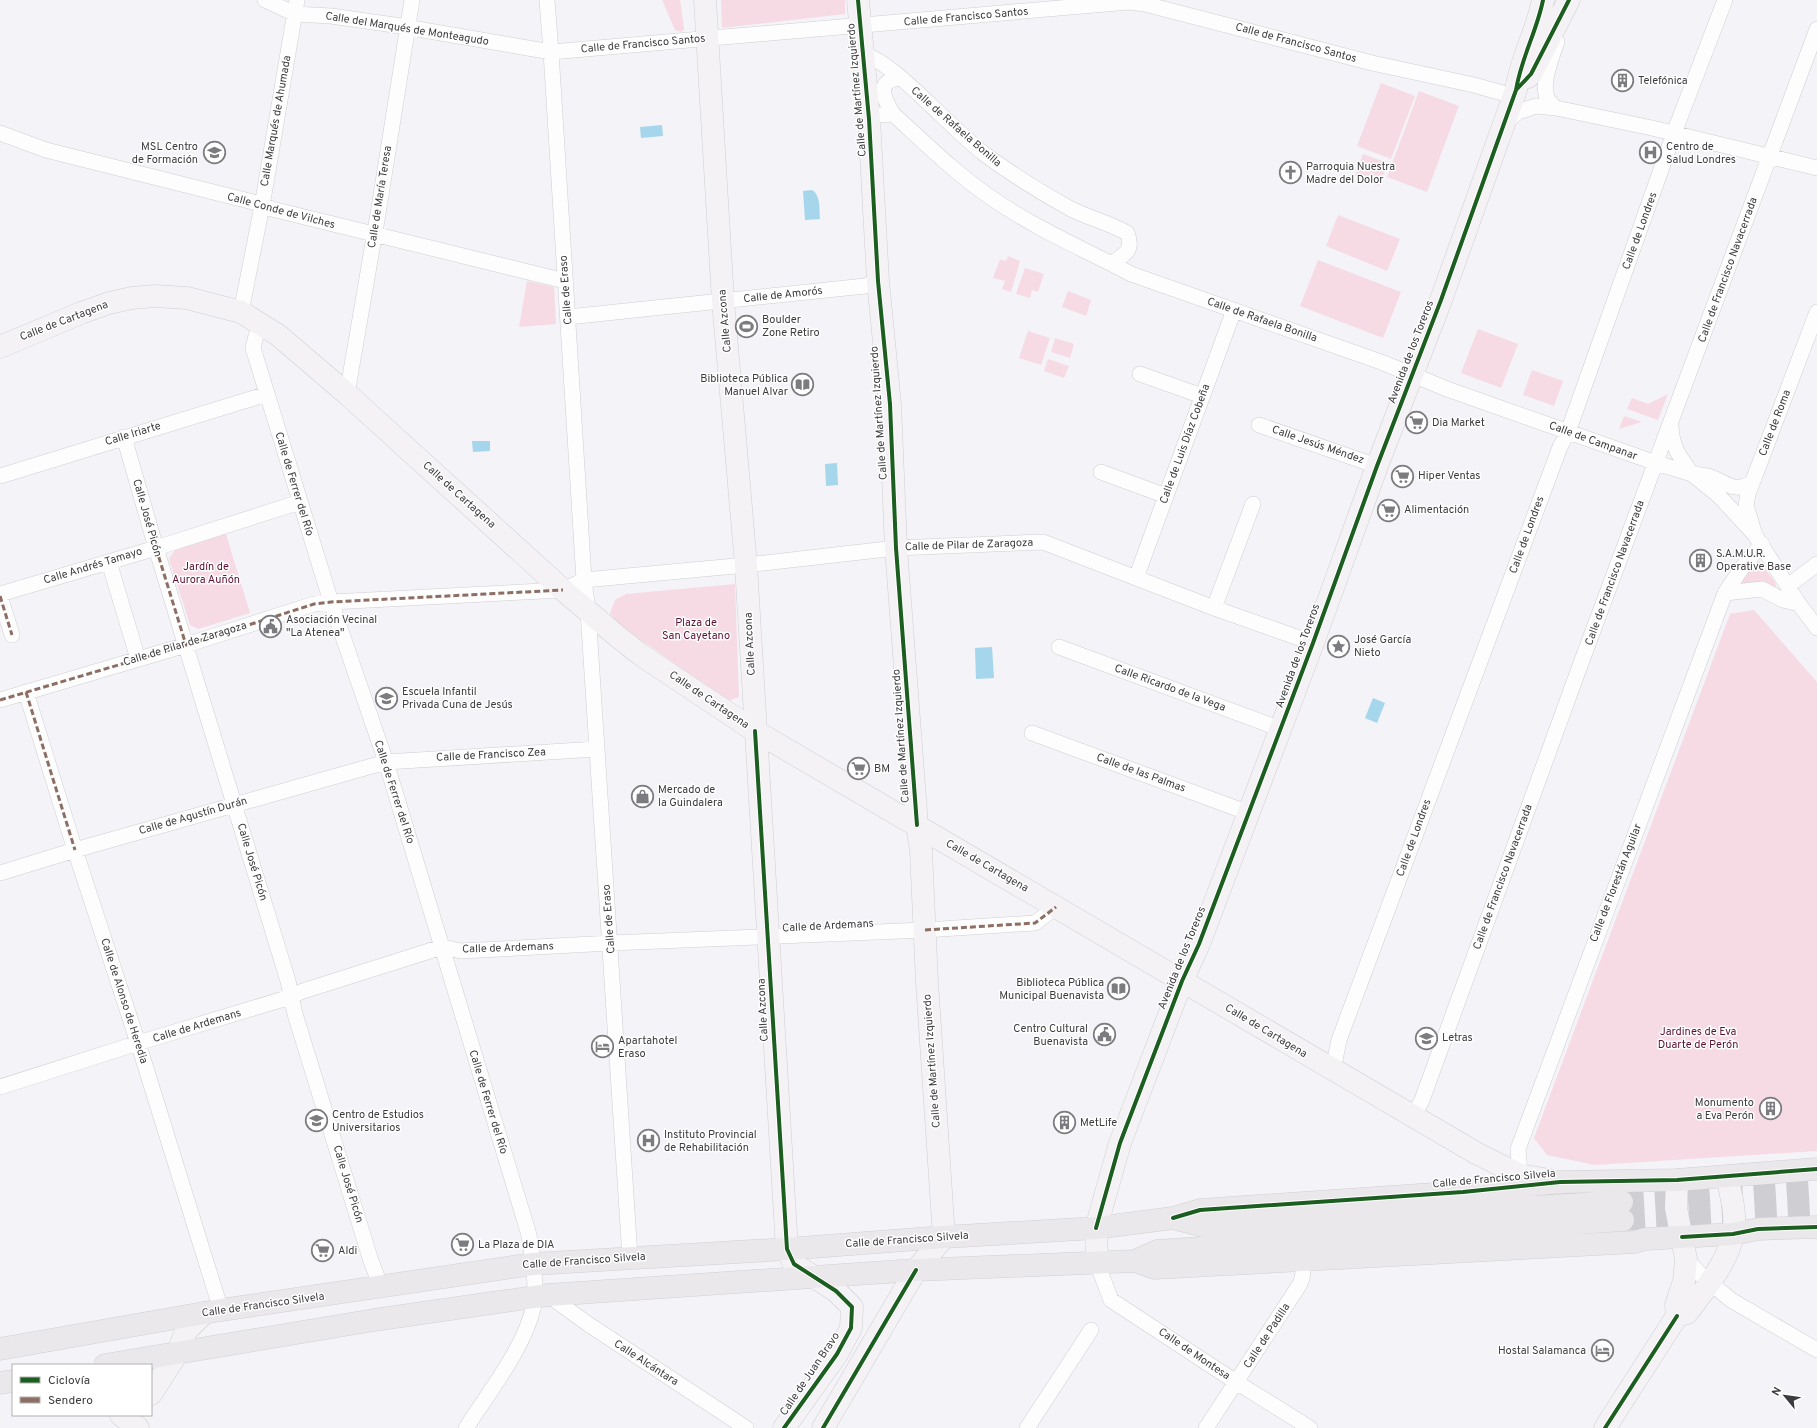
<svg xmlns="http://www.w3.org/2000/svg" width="1817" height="1428" font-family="Overpass,sans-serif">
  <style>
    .green { fill: #f7dbe4 }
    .water { fill: #a5d6eb }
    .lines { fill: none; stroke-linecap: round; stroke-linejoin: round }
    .primary-tunnel { stroke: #ceced3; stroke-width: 22; stroke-dasharray: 22 11; stroke-linecap: butt }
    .street-casing { stroke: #cfcfd2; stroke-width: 16 }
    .secondary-casing { stroke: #cfcfd2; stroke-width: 23 }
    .primary-casing { stroke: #d0d0d2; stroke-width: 23 }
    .street { stroke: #fdfdfe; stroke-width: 15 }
    .secondary { stroke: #f5f2f5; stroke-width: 22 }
    .primary { stroke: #ebe8ec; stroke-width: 22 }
    .quiet { stroke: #8d6e63; stroke-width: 3; stroke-dasharray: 6 3; stroke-linecap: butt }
    .cycleway-casing { stroke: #fff; stroke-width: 6 }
    .cycleway { stroke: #1b5e20; stroke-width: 4 }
    .labels { text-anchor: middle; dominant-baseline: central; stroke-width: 3; stroke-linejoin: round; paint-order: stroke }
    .street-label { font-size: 11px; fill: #3c3b3e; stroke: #fff }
    .poi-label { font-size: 11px; fill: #3c3b3e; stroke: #fff; text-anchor: start }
    .park-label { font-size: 11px; fill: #5e112f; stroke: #fff }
  </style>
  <rect width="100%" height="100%" fill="#f3f3f8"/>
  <!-- green -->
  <path class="green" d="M662,0H680L684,27V30L681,32L675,30Z
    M721,0H845V14L722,28Z
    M1381,83L1415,96L1391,159L1357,146Z
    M1419,91L1459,106L1427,192L1387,177Z
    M1363,154L1388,163L1379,186L1355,176Z
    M1338,215L1400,239L1387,271L1326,246Z
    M1008,256L1020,261L1011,292L1002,289L1005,281L993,278L1000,259L1006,261Z
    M1318,260L1401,292L1383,338L1300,306Z
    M1025,268L1044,274L1038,292L1032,290L1030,298L1016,294Z
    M527,281L554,287L556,324L519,327Z
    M1068,291L1091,300L1086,316L1062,307Z
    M1478,329L1518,344L1501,388L1461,373Z
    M1028,331L1050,338L1041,365L1019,358Z
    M1055,338L1074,344L1070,358L1051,352Z
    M1048,359L1069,366L1064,378L1044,371Z
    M1532,370L1563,381L1554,406L1523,395Z
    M1668,394L1658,420L1627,409L1632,398L1648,404Z
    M1624,416L1642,422L1619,429Z
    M226,534L250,613L198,629L190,625L169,559L175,550Z
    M1758,561L1761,563L1775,582L1776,587L1740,586L1739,582Z
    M735,584L739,697L728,701L617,623L610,613L615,600L626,594Z
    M1754,610L1817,682V1151L1595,1165L1547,1155L1534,1138L1730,614Z"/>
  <!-- water -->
  <path class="water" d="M662,125L663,136L641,138L640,127Z
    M812,190C821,195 819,209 820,219L805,220L803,191Z
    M472,441H490V451L473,452Z
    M837,463L838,485L826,486L825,464Z
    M992,647L994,678L976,679L975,648Z
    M1373,698L1385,703L1377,723L1365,718Z"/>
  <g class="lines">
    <!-- primary-tunnel -->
    <path class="primary-tunnel" d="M1622,1202L1817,1189
      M1623,1220L1817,1210"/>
    <defs>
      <path id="street" d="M265,0L295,14L331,16L394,25L551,52L1129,2L1145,4L1372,63L1474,85L1513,96
        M547,0L551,52L584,580L588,611L630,1257
        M863,55C882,56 925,100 940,114C954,127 968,141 983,153C1011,174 1040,192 1071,209C1089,218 1109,223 1127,233C1134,251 1125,254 1112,263
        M1556,108C1554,106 1551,104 1549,101C1539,88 1552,56 1557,42
        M893,114C884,99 874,80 901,78
        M869,119L879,115L893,114C924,142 955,173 990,197C1034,228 1084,249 1131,274L1381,362L1447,389L1656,463L1692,474L1719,496L1755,535L1799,604L1817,628
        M1504,124L1518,112L1536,106L1556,108L1652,128L1817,168
        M0,133L46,150L257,203L272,209L565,281
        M241,312L262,206L297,0
        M568,317L865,286L878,281
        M263,325L256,336L253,348L331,602L386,762L529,1235C532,1253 537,1288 534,1305C525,1347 489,1392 466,1428
        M1140,374L1202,396
        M347,394L377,220L412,0
        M1259,425L1377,466
        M1671,426C1672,448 1680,457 1692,474C1698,475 1705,475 1711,477C1728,483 1733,493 1752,483
        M124,437L156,548L288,981L295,1014L371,1261L381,1287
        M1101,472L1166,496
        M0,476L267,394
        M1754,532L1746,505L1748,494L1817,312
        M109,562L138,659
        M1136,578L1234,310
        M1788,586L1817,564
        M1725,593L1744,565L1762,544
        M0,594L156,548L300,502
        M0,596L12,635
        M1214,608L1253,504
        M1059,647L1281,729
        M26,692L75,850L140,1049L221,1310
        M0,700L186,645L314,604L331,602L563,590L584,580L746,565L896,548L1043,542L1214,608L1313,643
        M1032,733L1249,813
        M0,873L75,850L386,762L597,749
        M1333,1070L1339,1040L1560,447L1568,432L1674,133L1725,0
        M0,1087L138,1043L287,998L303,991L442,947L461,951L611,943L925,930L1035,923L1056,907
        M1413,1117L1422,1100L1581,663L1817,29
        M1520,1175L1518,1149L1725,593L1762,589L1783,600L1799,604
        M1686,1259L1701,1275L1731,1300L1817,1350
        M1097,1263L1111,1300L1236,1382L1310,1428
        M548,1295L588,1324L746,1428
        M1027,1428L1091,1330
        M1206,1428L1300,1284C1304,1274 1304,1269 1299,1260"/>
      <path id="secondary" d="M705,0L723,301L746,565L787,1249L794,1264L836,1291L852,1307L851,1328L837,1354L784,1428
        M1528,77L1531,74L1569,0
        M0,347L81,313L109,303L132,298L155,296L187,298L241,312L278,335L347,394L563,590L617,636L641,655L755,731L1476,1153L1520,1175L1549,1180
        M1097,1263L1096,1228L1120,1143L1182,981L1199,944L1313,643L1377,466L1441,300L1516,90C1521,58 1537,31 1543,0
        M1677,1316L1687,1313C1704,1290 1727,1264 1733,1235C1737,1216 1731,1195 1727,1177
        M151,1394L178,1352L186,1331L204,1313
        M121,1415L138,1428
        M823,1428L916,1270L944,1237L927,982L921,851L917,825L896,548L890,404L878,281L869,119L858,0
        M1605,1428L1677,1316L1676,1305L1684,1281L1686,1259L1676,1208L1677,1180"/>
      <path id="primary" d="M1173,1218L1204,1226L1622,1202
        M1135,1261L1154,1268L1192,1266L1635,1242L1645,1239L1733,1234L1758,1229L1817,1227
        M0,1349L221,1310L533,1264L787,1249L944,1237L1096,1228L1173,1218L1200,1210L1463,1192L1560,1182L1677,1180L1817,1169
        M105,1365L374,1320L548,1295L916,1270L1135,1261L1157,1251L1623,1220
        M0,1383L13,1381"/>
    </defs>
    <!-- street casing -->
    <use href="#street" class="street-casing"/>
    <!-- secondary casing -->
    <use href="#secondary" class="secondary-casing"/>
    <!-- primary casing -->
    <use href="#primary" class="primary-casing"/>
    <!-- street -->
    <use href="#street" class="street"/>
    <!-- secondary -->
    <use href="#secondary" class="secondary"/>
    <!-- primary -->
    <use href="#primary" class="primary"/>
    <!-- quiet -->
    <path class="quiet" d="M156,548L186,645
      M0,596L12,635
      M26,692L75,850
      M0,700L186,645L314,604L331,602L563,590
      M925,930L1035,923L1056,907"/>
    <defs>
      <path id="cycleway" d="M858,0L869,119L878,281L890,404L896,548L917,825
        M1516,90L1531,74L1569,0
        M755,731L787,1249L794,1264L836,1291L852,1307L851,1328L837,1354L784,1428
        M1173,1218L1200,1210L1463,1192L1560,1182L1677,1180L1817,1169
        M1096,1228L1120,1143L1182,981L1199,944L1313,643L1377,466L1441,300L1516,90C1521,58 1537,31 1543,0
        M1682,1237L1733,1234L1758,1229L1817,1227
        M823,1428L916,1270
        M1605,1428L1677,1316"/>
    </defs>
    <!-- cycleway casing -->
    <use href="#cycleway" class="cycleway-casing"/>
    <!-- cycleway -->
    <use href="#cycleway" class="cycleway"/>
  </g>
  <!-- icons -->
  <defs>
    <symbol id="building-ring" viewBox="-11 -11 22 22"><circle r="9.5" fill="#fff" stroke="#7c7b7f" stroke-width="1.5"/><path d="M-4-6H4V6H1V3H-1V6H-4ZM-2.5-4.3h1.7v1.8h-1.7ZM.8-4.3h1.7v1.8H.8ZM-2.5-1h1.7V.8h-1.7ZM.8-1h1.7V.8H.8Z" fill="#7c7b7f"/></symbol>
    <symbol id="school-ring" viewBox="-11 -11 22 22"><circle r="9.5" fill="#fff" stroke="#7c7b7f" stroke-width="1.5"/><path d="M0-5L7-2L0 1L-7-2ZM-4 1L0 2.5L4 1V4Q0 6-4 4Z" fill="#7c7b7f"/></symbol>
    <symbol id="hospital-ring" viewBox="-11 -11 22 22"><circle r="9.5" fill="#fff" stroke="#7c7b7f" stroke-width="1.5"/><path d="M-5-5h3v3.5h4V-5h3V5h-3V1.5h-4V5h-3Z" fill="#7c7b7f"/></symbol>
    <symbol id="church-ring" viewBox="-11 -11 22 22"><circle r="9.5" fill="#fff" stroke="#7c7b7f" stroke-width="1.5"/><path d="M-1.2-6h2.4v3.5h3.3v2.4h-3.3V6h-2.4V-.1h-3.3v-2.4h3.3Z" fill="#7c7b7f"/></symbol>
    <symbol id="stadium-ring" viewBox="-11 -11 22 22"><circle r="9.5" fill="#fff" stroke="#7c7b7f" stroke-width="1.5"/><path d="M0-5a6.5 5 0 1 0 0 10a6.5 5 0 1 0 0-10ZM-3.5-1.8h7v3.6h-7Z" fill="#7c7b7f"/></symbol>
    <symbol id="library-ring" viewBox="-11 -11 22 22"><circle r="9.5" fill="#fff" stroke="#7c7b7f" stroke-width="1.5"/><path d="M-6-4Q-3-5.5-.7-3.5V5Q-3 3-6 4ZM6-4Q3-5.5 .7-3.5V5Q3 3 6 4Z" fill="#7c7b7f"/></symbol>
    <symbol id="supermarket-ring" viewBox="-11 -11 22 22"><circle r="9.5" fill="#fff" stroke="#7c7b7f" stroke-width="1.5"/><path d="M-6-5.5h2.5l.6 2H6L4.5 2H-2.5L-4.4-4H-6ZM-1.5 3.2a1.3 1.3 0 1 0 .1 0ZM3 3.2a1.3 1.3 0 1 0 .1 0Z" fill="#7c7b7f"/></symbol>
    <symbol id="civic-ring" viewBox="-11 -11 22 22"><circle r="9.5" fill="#fff" stroke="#7c7b7f" stroke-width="1.5"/><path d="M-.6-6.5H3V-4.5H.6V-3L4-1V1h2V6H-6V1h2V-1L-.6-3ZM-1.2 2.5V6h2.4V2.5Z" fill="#7c7b7f"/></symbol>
    <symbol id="sight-ring" viewBox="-11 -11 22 22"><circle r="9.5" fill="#fff" stroke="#7c7b7f" stroke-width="1.5"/><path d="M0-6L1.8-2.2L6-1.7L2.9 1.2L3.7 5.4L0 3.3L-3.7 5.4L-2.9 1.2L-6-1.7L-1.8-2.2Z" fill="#7c7b7f"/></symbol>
    <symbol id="shop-ring" viewBox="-11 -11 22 22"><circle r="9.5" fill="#fff" stroke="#7c7b7f" stroke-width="1.5"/><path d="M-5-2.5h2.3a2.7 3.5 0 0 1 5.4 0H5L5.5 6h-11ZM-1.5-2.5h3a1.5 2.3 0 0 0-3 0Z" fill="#7c7b7f"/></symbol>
    <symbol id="hotel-ring" viewBox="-11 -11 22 22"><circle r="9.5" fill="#fff" stroke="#7c7b7f" stroke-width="1.5"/><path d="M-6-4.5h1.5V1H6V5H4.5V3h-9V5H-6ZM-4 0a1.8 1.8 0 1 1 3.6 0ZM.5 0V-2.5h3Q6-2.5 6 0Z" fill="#7c7b7f"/></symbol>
    <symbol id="university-ring" viewBox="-11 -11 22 22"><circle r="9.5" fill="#fff" stroke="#7c7b7f" stroke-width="1.5"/><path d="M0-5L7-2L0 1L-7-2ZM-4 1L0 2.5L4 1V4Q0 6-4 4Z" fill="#7c7b7f"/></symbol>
  </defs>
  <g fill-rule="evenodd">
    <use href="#building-ring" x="1610" y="68" width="25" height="25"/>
    <use href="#school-ring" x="202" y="140" width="25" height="25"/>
    <use href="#hospital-ring" x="1638" y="140" width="25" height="25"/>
    <use href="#church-ring" x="1278" y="160" width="25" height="25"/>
    <use href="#stadium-ring" x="734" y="314" width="25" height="25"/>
    <use href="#library-ring" x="790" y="372" width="25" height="25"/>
    <use href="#supermarket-ring" x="1404" y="410" width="25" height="25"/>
    <use href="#supermarket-ring" x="1390" y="464" width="25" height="25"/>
    <use href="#supermarket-ring" x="1376" y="498" width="25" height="25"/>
    <use href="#building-ring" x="1688" y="548" width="25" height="25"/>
    <use href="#civic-ring" x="258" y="614" width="25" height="25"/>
    <use href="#sight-ring" x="1326" y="634" width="25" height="25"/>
    <use href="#school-ring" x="374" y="686" width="25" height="25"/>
    <use href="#supermarket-ring" x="846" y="756" width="25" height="25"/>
    <use href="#shop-ring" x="630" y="784" width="25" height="25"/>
    <use href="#library-ring" x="1106" y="976" width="25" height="25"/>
    <use href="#civic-ring" x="1092" y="1022" width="25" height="25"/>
    <use href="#school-ring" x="1414" y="1026" width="25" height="25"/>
    <use href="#hotel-ring" x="590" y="1034" width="25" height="25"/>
    <use href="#building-ring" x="1758" y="1096" width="25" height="25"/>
    <use href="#university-ring" x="304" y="1108" width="25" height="25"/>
    <use href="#building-ring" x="1052" y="1110" width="25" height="25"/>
    <use href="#hospital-ring" x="636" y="1128" width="25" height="25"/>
    <use href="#supermarket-ring" x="450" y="1232" width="25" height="25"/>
    <use href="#supermarket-ring" x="310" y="1238" width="25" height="25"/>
    <use href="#hotel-ring" x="1590" y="1338" width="25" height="25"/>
  </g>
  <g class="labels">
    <!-- street labels -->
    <g class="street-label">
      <text transform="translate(966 17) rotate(-5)">Calle de Francisco Santos</text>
      <text transform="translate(407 29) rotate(9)">Calle del Marqués de Monteagudo</text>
      <text transform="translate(1296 43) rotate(15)">Calle de Francisco Santos</text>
      <text transform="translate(643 44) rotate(-5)">Calle de Francisco Santos</text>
      <text transform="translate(857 90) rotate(-95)">Calle de Martínez Izquierdo</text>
      <text transform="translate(276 121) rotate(-80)">Calle Marqués de Ahumada</text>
      <text transform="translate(956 127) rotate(41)">Calle de Rafaela Bonilla</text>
      <text transform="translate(380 197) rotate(-81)">Calle de María Teresa</text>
      <text transform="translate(281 211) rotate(15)">Calle Conde de Vilches</text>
      <text transform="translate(1640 231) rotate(-70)">Calle de Londres</text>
      <text transform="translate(1728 270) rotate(-70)">Calle de Francisco Navacerrada</text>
      <text transform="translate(566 290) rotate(-94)">Calle de Eraso</text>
      <text transform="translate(783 295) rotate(-6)">Calle de Amorós</text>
      <text transform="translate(1262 320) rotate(19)">Calle de Rafaela Bonilla</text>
      <text transform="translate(64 321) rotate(-21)">Calle de Cartagena</text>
      <text transform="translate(725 321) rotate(-95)">Calle Azcona</text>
      <text transform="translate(1411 352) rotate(-69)">Avenida de los Toreros</text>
      <text transform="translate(879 413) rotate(-94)">Calle de Martínez Izquierdo</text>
      <text transform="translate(1775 423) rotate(-69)">Calle de Roma</text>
      <text transform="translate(133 434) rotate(-17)">Calle Iriarte</text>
      <text transform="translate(1593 441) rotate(20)">Calle de Campanar</text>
      <text transform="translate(1185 444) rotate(-70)">Calle de Luis Díaz Cobeña</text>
      <text transform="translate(1318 445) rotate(19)">Calle Jesús Méndez</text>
      <text transform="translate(294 484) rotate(73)">Calle de Ferrer del Río</text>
      <text transform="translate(459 495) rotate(42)">Calle de Cartagena</text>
      <text transform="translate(147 518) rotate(74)">Calle José Picón</text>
      <text transform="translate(1527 535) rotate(-70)">Calle de Londres</text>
      <text transform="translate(969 545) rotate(-2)">Calle de Pilar de Zaragoza</text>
      <text transform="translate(93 566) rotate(-17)">Calle Andrés Tamayo</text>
      <text transform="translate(1615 573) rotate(-70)">Calle de Francisco Navacerrada</text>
      <text transform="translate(185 644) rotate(-17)">Calle de Pilar de Zaragoza</text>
      <text transform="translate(750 644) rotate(-93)">Calle Azcona</text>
      <text transform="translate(1298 656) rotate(-70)">Avenida de los Toreros</text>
      <text transform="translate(1170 688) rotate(20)">Calle Ricardo de la Vega</text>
      <text transform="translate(709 700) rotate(34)">Calle de Cartagena</text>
      <text transform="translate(901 736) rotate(-94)">Calle de Martínez Izquierdo</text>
      <text transform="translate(491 755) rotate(-3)">Calle de Francisco Zea</text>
      <text transform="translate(1141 773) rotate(20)">Calle de las Palmas</text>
      <text transform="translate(394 792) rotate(72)">Calle de Ferrer del Río</text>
      <text transform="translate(193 816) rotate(-16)">Calle de Agustín Durán</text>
      <text transform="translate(1414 838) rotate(-70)">Calle de Londres</text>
      <text transform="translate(252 862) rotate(73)">Calle José Picón</text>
      <text transform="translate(987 866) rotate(30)">Calle de Cartagena</text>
      <text transform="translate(1503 877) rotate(-70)">Calle de Francisco Navacerrada</text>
      <text transform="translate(1616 883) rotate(-69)">Calle de Florestán Aguilar</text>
      <text transform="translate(609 919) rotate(-94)">Calle de Eraso</text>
      <text transform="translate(828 926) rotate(-3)">Calle de Ardemans</text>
      <text transform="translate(508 948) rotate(-2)">Calle de Ardemans</text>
      <text transform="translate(1182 958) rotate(-68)">Avenida de los Toreros</text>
      <text transform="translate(124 1001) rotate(72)">Calle de Alonso de Heredia</text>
      <text transform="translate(763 1010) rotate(-93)">Calle Azcona</text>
      <text transform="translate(197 1026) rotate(-17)">Calle de Ardemans</text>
      <text transform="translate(1266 1031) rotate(31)">Calle de Cartagena</text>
      <text transform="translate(932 1061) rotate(-94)">Calle de Martínez Izquierdo</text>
      <text transform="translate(488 1102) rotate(73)">Calle de Ferrer del Río</text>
      <text transform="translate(1494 1179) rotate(-5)">Calle de Francisco Silvela</text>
      <text transform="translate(348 1184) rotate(73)">Calle José Picón</text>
      <text transform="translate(907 1240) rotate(-4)">Calle de Francisco Silvela</text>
      <text transform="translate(584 1261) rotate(-4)">Calle de Francisco Silvela</text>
      <text transform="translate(263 1305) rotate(-8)">Calle de Francisco Silvela</text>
      <text transform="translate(1267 1336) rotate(-57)">Calle de Padilla</text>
      <text transform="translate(1194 1354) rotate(34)">Calle de Montesa</text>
      <text transform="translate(646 1363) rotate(33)">Calle Alcántara</text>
      <text transform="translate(810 1374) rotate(-56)">Calle de Juan Bravo</text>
    </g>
    <!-- poi labels -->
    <g class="poi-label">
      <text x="1638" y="81">Telefónica</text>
      <text x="198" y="147" text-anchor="end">MSL Centro<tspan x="198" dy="13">de Formación</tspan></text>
      <text x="1666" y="147">Centro de<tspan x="1666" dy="13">Salud Londres</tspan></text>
      <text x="1306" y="167">Parroquia Nuestra<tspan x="1306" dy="13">Madre del Dolor</tspan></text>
      <text x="762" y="320">Boulder<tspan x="762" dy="13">Zone Retiro</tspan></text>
      <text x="788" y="379" text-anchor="end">Biblioteca Pública<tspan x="788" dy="13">Manuel Alvar</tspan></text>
      <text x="1432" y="423">Dia Market</text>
      <text x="1418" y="476">Hiper Ventas</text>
      <text x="1404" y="510">Alimentación</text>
      <text x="1716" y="554">S.A.M.U.R.<tspan x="1716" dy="13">Operative Base</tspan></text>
      <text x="286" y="620">Asociación Vecinal<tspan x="286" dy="13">"La Atenea"</tspan></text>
      <text x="1354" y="640">José García<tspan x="1354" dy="13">Nieto</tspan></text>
      <text x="402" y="692">Escuela Infantil<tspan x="402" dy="13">Privada Cuna de Jesús</tspan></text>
      <text x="874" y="769">BM</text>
      <text x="658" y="790">Mercado de<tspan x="658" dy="13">la Guindalera</tspan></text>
      <text x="1104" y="983" text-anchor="end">Biblioteca Pública<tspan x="1104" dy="13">Municipal Buenavista</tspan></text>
      <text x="1088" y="1029" text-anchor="end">Centro Cultural<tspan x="1088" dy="13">Buenavista</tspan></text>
      <text x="1442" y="1038">Letras</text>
      <text x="618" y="1041">Apartahotel<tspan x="618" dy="13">Eraso</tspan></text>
      <text x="1754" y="1103" text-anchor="end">Monumento<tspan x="1754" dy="13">a Eva Perón</tspan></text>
      <text x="332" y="1115">Centro de Estudios<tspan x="332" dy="13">Universitarios</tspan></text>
      <text x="1080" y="1123">MetLife</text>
      <text x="664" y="1135">Instituto Provincial<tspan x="664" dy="13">de Rehabilitación</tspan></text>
      <text x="478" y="1245">La Plaza de DIA</text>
      <text x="338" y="1251">Aldi</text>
      <text x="1586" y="1351" text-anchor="end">Hostal Salamanca</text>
    </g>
    <!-- park labels -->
    <g class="park-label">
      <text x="206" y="567">Jardín de<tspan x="206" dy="13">Aurora Auñón</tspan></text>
      <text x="696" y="623">Plaza de<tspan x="696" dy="13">San Cayetano</tspan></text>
      <text x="1698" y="1032">Jardines de Eva<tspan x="1698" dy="13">Duarte de Perón</tspan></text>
    </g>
  </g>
  <!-- legend -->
  <rect x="12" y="1364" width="140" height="52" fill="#ffffff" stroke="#b1b1b2"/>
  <rect x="20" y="1377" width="20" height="6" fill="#1b5e20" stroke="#b1b1b2"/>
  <text x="48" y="1384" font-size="12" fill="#3c3b3e">Ciclovía</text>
  <rect x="20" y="1397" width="20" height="6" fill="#8d6e63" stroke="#b1b1b2"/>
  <text x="48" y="1404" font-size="12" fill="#3c3b3e">Sendero</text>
  <!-- north arrow -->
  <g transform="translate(1785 1396) rotate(299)" stroke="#ffffff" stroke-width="3" paint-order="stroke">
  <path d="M0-3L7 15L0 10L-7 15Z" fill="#3c3b3e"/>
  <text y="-6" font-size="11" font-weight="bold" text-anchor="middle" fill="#3c3b3e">N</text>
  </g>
</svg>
